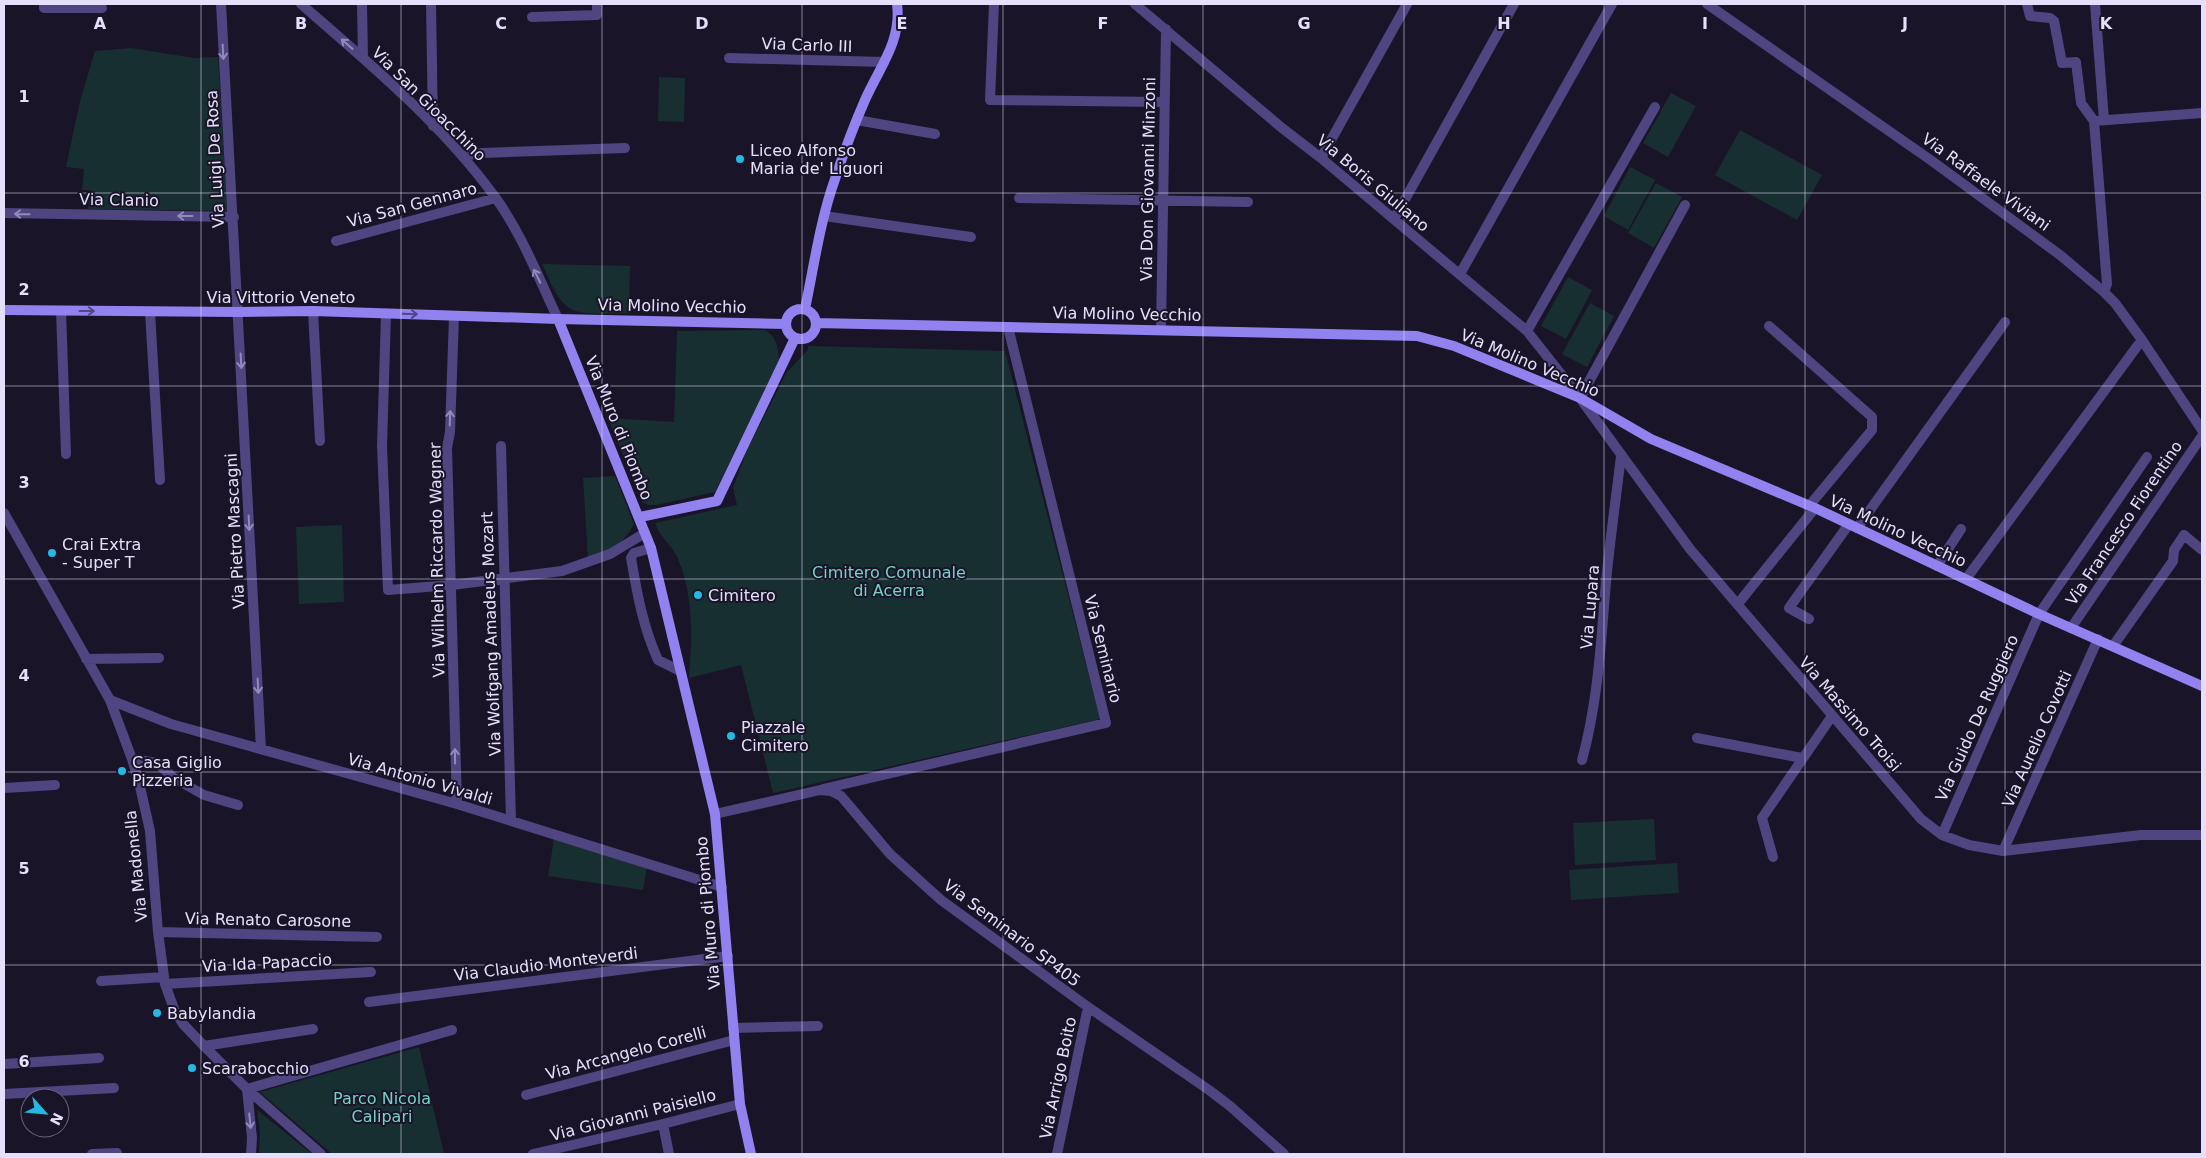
<svg xmlns="http://www.w3.org/2000/svg" width="2206" height="1158" font-family="'DejaVu Sans',sans-serif">
  <style>
    .green { fill: #182f31 }
    .lines { fill: none; stroke-linecap: round; stroke-linejoin: round }
    .street { stroke: #4e4581; stroke-width: 10 }
    .secondary { stroke: #9282ef; stroke-width: 10 }
    .oneway { stroke: #928ab8 }
    .oneway2 { stroke: #504682 }
    .grid { fill: none; stroke: #e6dffb; stroke-width: 1; stroke-opacity: 0.55 }
    .poi-dot { fill: #23b9e3; stroke: #1a1428; stroke-width: 2 }
    .labels { text-anchor: middle; dominant-baseline: central; stroke-width: 4; stroke-linejoin: round; paint-order: stroke }
    .street-label { font-size: 16px; fill: #e6dffb; stroke: #1a1428 }
    .poi-label { font-size: 16px; fill: #e6dffb; stroke: #1a1428; text-anchor: start }
    .park-label { font-size: 16px; fill: #73d3c6; stroke: #1a1428 }
    .grid-label { font-size: 16px; text-anchor: middle; font-weight: bold; fill: #e6dffb; stroke: #1a1428; stroke-width: 4; stroke-linejoin: round; paint-order: stroke }
  </style>
  <rect width="100%" height="100%" fill="#1a1428"/>
  <!-- green -->
  <path class="green" d="M131,48L194,58L218,57L227,211L88,209L90,190H82L84,169L66,167L80,101L95,51Z
    M659,77L685,78L684,122L658,121Z
    M1671,93L1696,106L1668,157L1643,143Z
    M1740,130L1822,175L1797,220L1715,175Z
    M1630,167L1655,180L1628,230L1604,216Z
    M1656,183L1682,197L1654,248L1628,233Z
    M542,264L630,266L629,313C615,313 582,316 571,309C556,300 549,278 542,264Z
    M1568,277L1592,290L1566,339L1541,326Z
    M1590,303L1614,316L1587,367L1562,354Z
    M765,330C777,337 778,347 779,360L715,492L656,505H649L643,503L608,418L674,422L677,331Z
    M808,346L1005,351L1100,719L773,793L741,665L689,678C692,637 694,597 678,559C673,546 660,538 655,523L737,505L733,488L747,450L787,372L808,350Z
    M615,476L634,524C623,545 610,550 588,560L583,478Z
    M342,525L344,602L299,604L296,527Z
    M1654,819L1656,860L1575,865L1573,823Z
    M554,839L647,867L643,890L548,876Z
    M1677,863L1679,893L1571,900L1569,870Z
    M419,1047L444,1154H332L260,1092Z
    M257,1110L312,1154H259L260,1132Z"/>
  <g class="lines">
    <!-- street -->
    <path class="street" d="M44,4V8H102
      M221,4L261,749
      M301,4C368,62 443,125 495,197C522,234 539,279 558,319
      M362,4L363,58
      M431,4L433,126
      M994,4L990,100L1164,102
      M1135,4L1282,128L1321,158L1527,331L1580,398L1690,549L1921,819L1942,835L1969,845L2003,851L2141,835H2202
      M1707,4L1932,161L2060,255L2104,292L2115,303L2142,340L2202,430
      M2027,4L2030,16L2050,18L2054,21L2062,63L2076,62L2081,103L2094,121
      M2095,4L2104,120
      M532,17L597,15V4
      M729,58L884,62
      M857,120L935,134
      M463,156L482,153L625,148
      M1321,158L1407,4
      M1019,198L1248,202
      M4,213L234,217
      M824,216L971,237
      M1394,219L1514,4
      M336,241L496,198
      M1460,274L1612,4
      M2104,292L2107,284L2094,121L2202,113
      M61,311L66,454
      M313,311L320,441
      M150,312L160,480
      M386,314L382,446L388,590L452,585L562,571L610,554L645,533
      M454,316L450,432L447,448L457,804
      M1769,326L1872,417V430L1809,506
      M1161,329L1166,29
      M1527,331L1655,107
      M1580,398L1685,205
      M501,446L511,821
      M4,513L110,700L132,759L139,782L150,831L158,932L165,984L174,1009L183,1024L204,1046L247,1089L321,1154
      M1857,528L2005,322
      M651,548L634,553L631,558C637,593 643,627 658,660L680,671
      M1937,566L1961,529
      M1966,579L2138,345
      M1741,600L1815,508
      M1809,619L1789,608L1849,524
      M2071,628L2202,436
      M2113,646L2173,561L2174,550L2184,535L2202,550
      M86,659L159,658
      M110,700L171,724L457,804L722,887
      M1697,738L1802,758
      M132,759L157,763L174,778L204,795L238,805
      M1582,760C1598,702 1601,642 1606,582C1610,540 1616,498 1621,456
      M4,788L55,785
      M823,789L1106,723L1008,327
      M715,814L820,790L831,791L841,796L890,854L941,900L1088,1007L1209,1090L1230,1106L1284,1154
      M1942,835L2039,614L2147,457
      M2003,851L2098,639
      M1773,857L1762,818L1832,716
      M158,932L377,937
      M101,981L164,977
      M165,984L371,972
      M369,1002L728,956
      M733,1028L818,1026
      M204,1046L313,1029
      M4,1064L99,1058
      M247,1089L452,1030
      M247,1089L252,1138L251,1154
      M4,1094L114,1088
      M526,1095L734,1040
      M663,1124L669,1154
      M92,1154L117,1153
      M533,1154L663,1124L740,1104
      M1057,1154L1088,1007"/>
    <!-- secondary -->
    <path class="secondary" d="M805,309C814,266 820,221 835,179C844,152 854,125 865,100C879,68 902,41 897,4
      M786 324a15 15 0 1 1 30 0a15 15 0 1 1-30 0Z
      M4,310L238,312L313,311L558,319L786,324
      M558,319L651,548L715,814L740,1104L751,1154
      M816,323L1417,336L1454,346L1580,398L1651,439L1815,508L2039,614L2202,686
      M640,517L717,501L795,338"/>
  </g>
  <!-- one-way arrows -->
  <defs><path id="oneway-shaft" d="M-6 0H5M1.5-3L5.5 0L1.5 3" fill="none" stroke-width="1.6" stroke-linecap="round" stroke-linejoin="round" transform="scale(1.25)"/></defs>
  <g class="oneway">
    <use href="#oneway-shaft" transform="translate(347 44) rotate(-139)"/>
    <use href="#oneway-shaft" transform="translate(223 52) rotate(87)"/>
    <use href="#oneway-shaft" transform="translate(22 214) rotate(-179)"/>
    <use href="#oneway-shaft" transform="translate(185 216) rotate(-180)"/>
    <use href="#oneway-shaft" transform="translate(537 276) rotate(-116)"/>
    <use href="#oneway-shaft" transform="translate(241 361) rotate(87)"/>
    <use href="#oneway-shaft" transform="translate(450 418) rotate(-88)"/>
    <use href="#oneway-shaft" transform="translate(249 523) rotate(87)"/>
    <use href="#oneway-shaft" transform="translate(258 686) rotate(87)"/>
    <use href="#oneway-shaft" transform="translate(455 756) rotate(-91)"/>
    <use href="#oneway-shaft" transform="translate(250 1121) rotate(84)"/>
  </g>
  <g class="oneway2">
    <use href="#oneway-shaft" transform="translate(87 311)"/>
    <use href="#oneway-shaft" transform="translate(410 314) rotate(2)"/>
  </g>
  <!-- grid -->
  <path class="grid" d="M201,4V1154M401,4V1154M602,4V1154M802,4V1154M1003,4V1154M1203,4V1154M1404,4V1154M1604,4V1154M1805,4V1154M2005,4V1154M4,193H2202M4,386H2202M4,579H2202M4,772H2202M4,965H2202"/>
  <!-- markers -->
  <g class="poi-dot">
    <circle cx="740" cy="159" r="5"/>
    <circle cx="52" cy="553" r="5"/>
    <circle cx="698" cy="595" r="5"/>
    <circle cx="731" cy="736" r="5"/>
    <circle cx="122" cy="771" r="5"/>
    <circle cx="157" cy="1013" r="5"/>
    <circle cx="192" cy="1068" r="5"/>
  </g>
  <g class="labels">
    <!-- street labels -->
    <g class="street-label">
      <text transform="translate(807 45) rotate(2)">Via Carlo III</text>
      <text transform="translate(429 104) rotate(45)">Via San Gioacchino</text>
      <text transform="translate(215 159) rotate(-93)">Via Luigi De Rosa</text>
      <text transform="translate(1148 179) rotate(-89)">Via Don Giovanni Minzoni</text>
      <text transform="translate(1986 182) rotate(36)">Via Raffaele Viviani</text>
      <text transform="translate(1373 183) rotate(40)">Via Boris Giuliano</text>
      <text transform="translate(119 200) rotate(1)">Via Clanio</text>
      <text transform="translate(412 205) rotate(-15)">Via San Gennaro</text>
      <text x="281" y="297">Via Vittorio Veneto</text>
      <text transform="translate(672 306) rotate(1)">Via Molino Vecchio</text>
      <text transform="translate(1127 314) rotate(1)">Via Molino Vecchio</text>
      <text transform="translate(1530 363) rotate(23)">Via Molino Vecchio</text>
      <text transform="translate(619 428) rotate(68)">Via Muro di Piombo</text>
      <text transform="translate(2124 523) rotate(-56)">Via Francesco Fiorentino</text>
      <text transform="translate(235 531) rotate(-93)">Via Pietro Mascagni</text>
      <text transform="translate(1898 531) rotate(25)">Via Molino Vecchio</text>
      <text transform="translate(437 560) rotate(-91)">Via Wilhelm Riccardo Wagner</text>
      <text transform="translate(1590 607) rotate(-85)">Via Lupara</text>
      <text transform="translate(491 634) rotate(-92)">Via Wolfgang Amadeus Mozart</text>
      <text transform="translate(1103 649) rotate(76)">Via Seminario</text>
      <text transform="translate(1850 714) rotate(49)">Via Massimo Troisi</text>
      <text transform="translate(1977 718) rotate(-66)">Via Guido De Ruggiero</text>
      <text transform="translate(2037 739) rotate(-66)">Via Aurelio Covotti</text>
      <text transform="translate(420 779) rotate(16)">Via Antonio Vivaldi</text>
      <text transform="translate(136 866) rotate(-96)">Via Madonella</text>
      <text transform="translate(708 913) rotate(-95)">Via Muro di Piombo</text>
      <text transform="translate(268 920) rotate(1)">Via Renato Carosone</text>
      <text transform="translate(1012 933) rotate(37)">Via Seminario SP405</text>
      <text transform="translate(267 963) rotate(-3)">Via Ida Papaccio</text>
      <text transform="translate(546 964) rotate(-7)">Via Claudio Monteverdi</text>
      <text transform="translate(626 1053) rotate(-15)">Via Arcangelo Corelli</text>
      <text transform="translate(1058 1078) rotate(-78)">Via Arrigo Boito</text>
      <text transform="translate(633 1115) rotate(-14)">Via Giovanni Paisiello</text>
    </g>
    <!-- poi labels -->
    <g class="poi-label">
      <text x="750" y="150">Liceo Alfonso<tspan x="750" dy="18">Maria de' Liguori</tspan></text>
      <text x="62" y="544">Crai Extra<tspan x="62" dy="18">- Super T</tspan></text>
      <text x="708" y="595">Cimitero</text>
      <text x="741" y="727">Piazzale<tspan x="741" dy="18">Cimitero</tspan></text>
      <text x="132" y="762">Casa Giglio<tspan x="132" dy="18">Pizzeria</tspan></text>
      <text x="167" y="1013">Babylandia</text>
      <text x="202" y="1068">Scarabocchio</text>
    </g>
    <!-- park labels -->
    <g class="park-label">
      <text x="889" y="572">Cimitero Comunale<tspan x="889" dy="18">di Acerra</tspan></text>
      <text x="382" y="1098">Parco Nicola<tspan x="382" dy="18">Calipari</tspan></text>
    </g>
  </g>
  <g class="grid-label">
    <text x="100" y="29">A</text>
    <text x="301" y="29">B</text>
    <text x="501" y="29">C</text>
    <text x="702" y="29">D</text>
    <text x="902" y="29">E</text>
    <text x="1103" y="29">F</text>
    <text x="1304" y="29">G</text>
    <text x="1504" y="29">H</text>
    <text x="1705" y="29">I</text>
    <text x="1905" y="29">J</text>
    <text x="2106" y="29">K</text>
    <text x="24" y="102">1</text>
    <text x="24" y="295">2</text>
    <text x="24" y="488">3</text>
    <text x="24" y="681">4</text>
    <text x="24" y="874">5</text>
    <text x="24" y="1067">6</text>
  </g>
  <!-- border -->
  <rect width="2206" height="1158" fill="none" stroke="#e6dffb" stroke-width="10"/>
  <!-- north arrow -->
  <g transform="translate(45 1113) rotate(117)"><circle r="24" fill="#1a1428" stroke="#6c657c"/>
  <path d="M0-4L9 19L0 12L-9 19Z" fill="#23b9e3"/>
  <text y="-8" font-size="14" font-weight="bold" text-anchor="middle" fill="#e6dffb">N</text>
  </g>
</svg>
